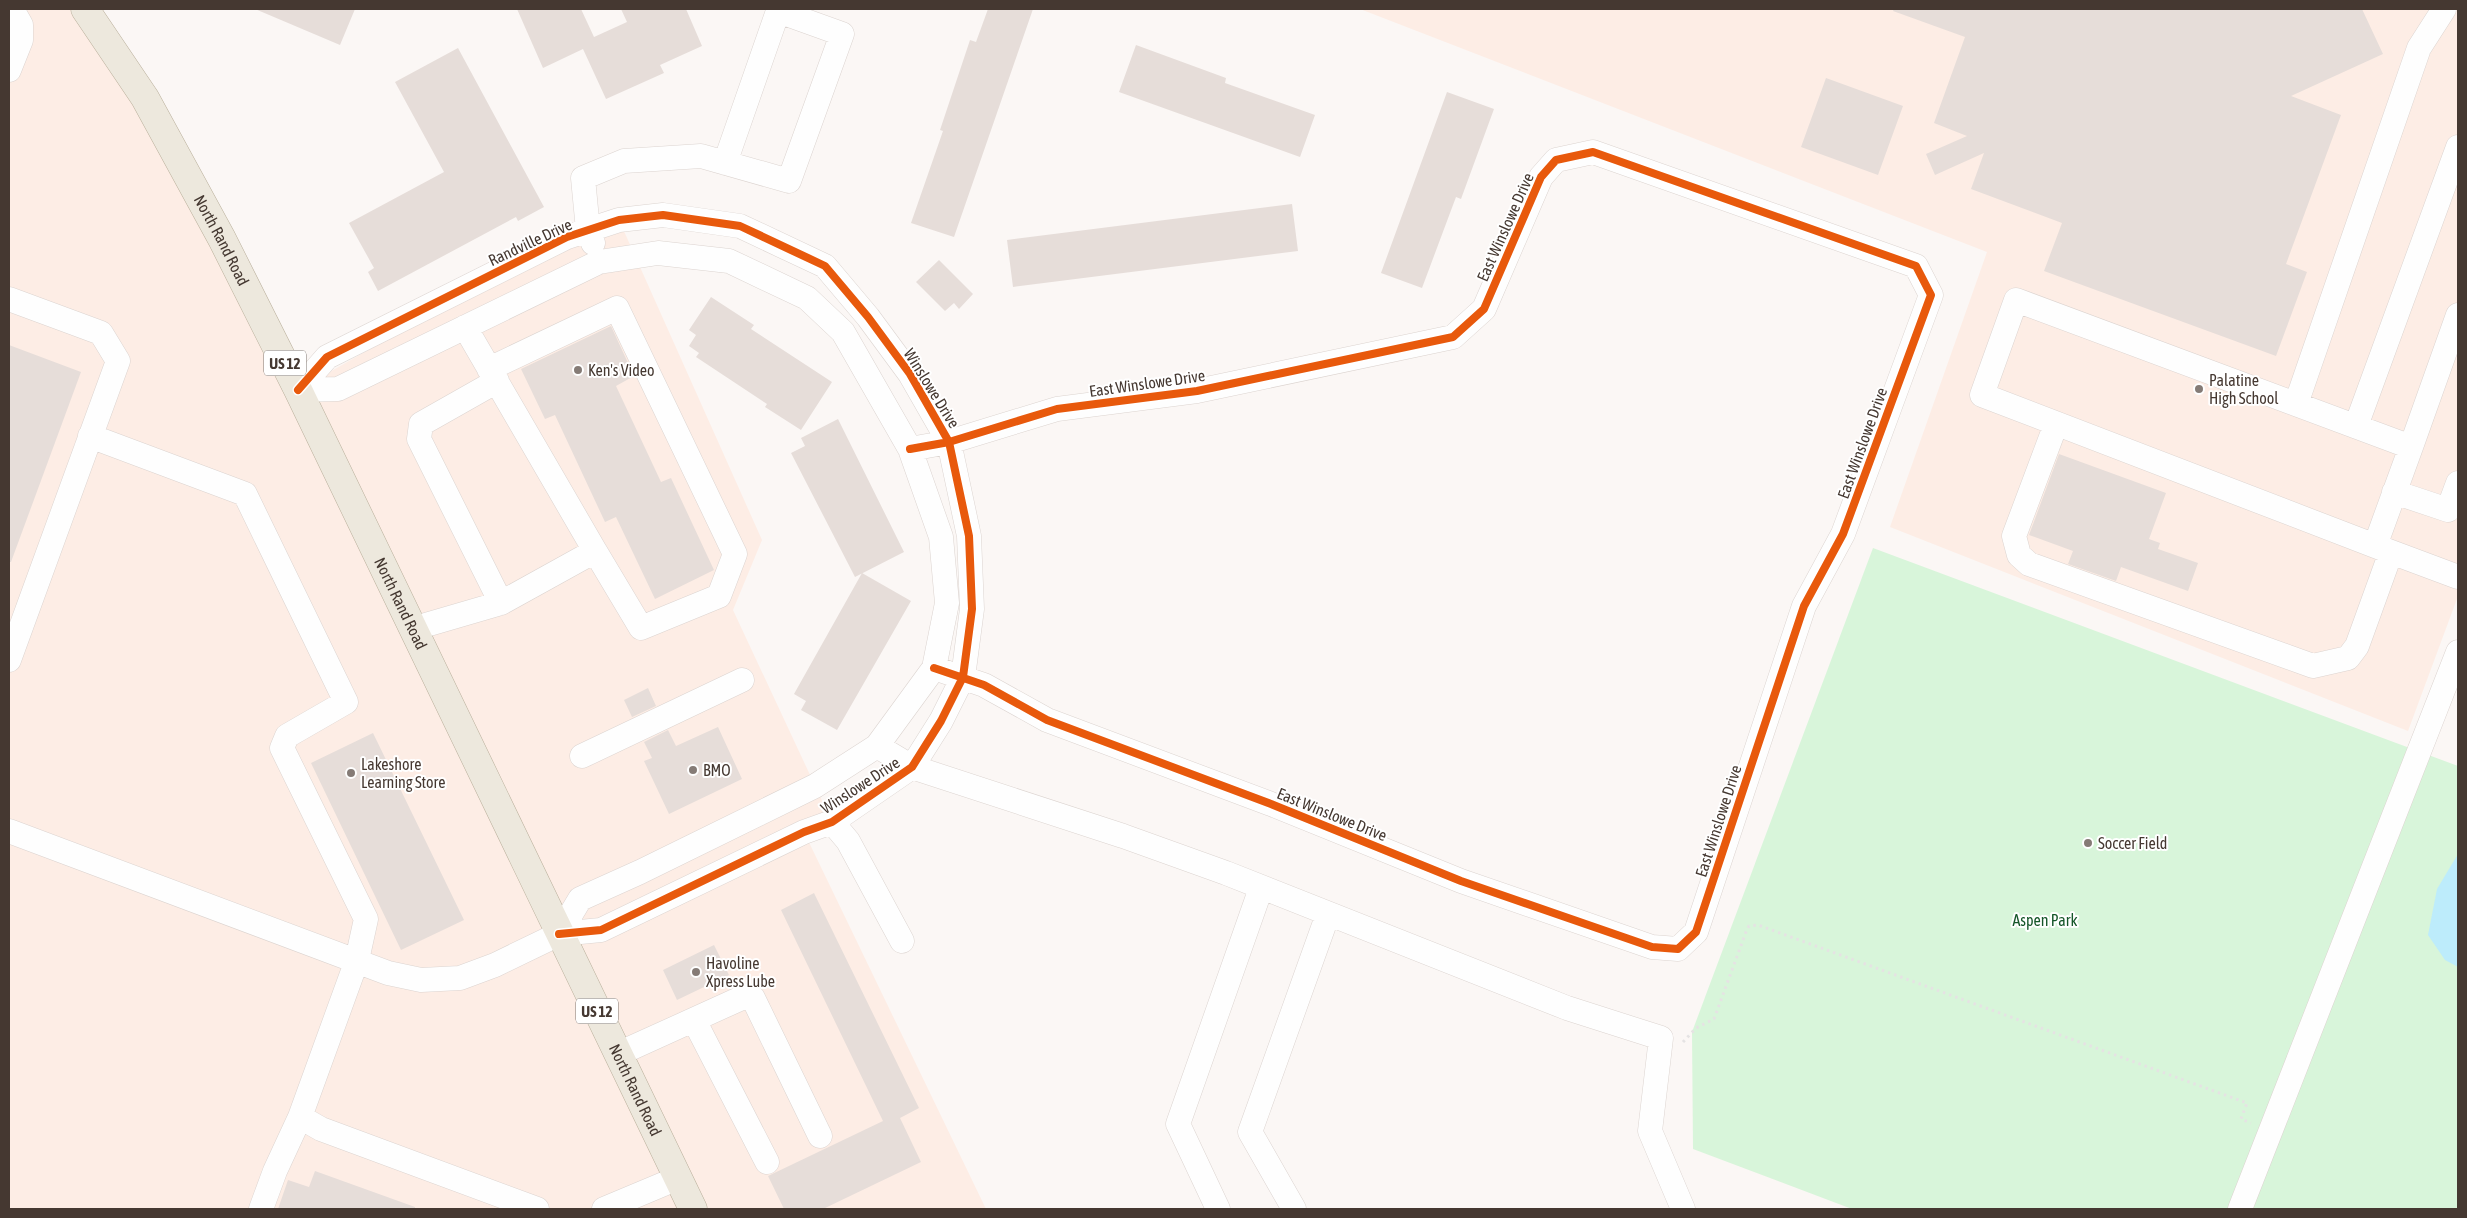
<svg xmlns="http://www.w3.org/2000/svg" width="2467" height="1218" font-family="'Asap Condensed',sans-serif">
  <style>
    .built { fill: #fdede5 }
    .green { fill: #d8f5da }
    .water { fill: #bdecfb }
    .building { fill: #e6ddd9 }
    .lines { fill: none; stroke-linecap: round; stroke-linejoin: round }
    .minor-casing { stroke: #dcd4d0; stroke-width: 25 }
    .major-casing { stroke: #b9af9b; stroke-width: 29 }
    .path { stroke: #e5e3e3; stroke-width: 3; stroke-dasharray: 2.5 4; stroke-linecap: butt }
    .minor { stroke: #fefefe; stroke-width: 24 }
    .major { stroke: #ede8dd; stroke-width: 28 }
    .cycleway-casing { stroke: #fff; stroke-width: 11 }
    .cycleway { stroke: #e8590c; stroke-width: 8 }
    .poi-dot { fill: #857b76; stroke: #fff; stroke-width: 2 }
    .labels { text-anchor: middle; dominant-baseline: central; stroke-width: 4; stroke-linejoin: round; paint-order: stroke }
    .shield { fill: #fff; stroke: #7d746f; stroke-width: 1 }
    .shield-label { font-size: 15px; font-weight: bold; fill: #453831 }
    .street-label { font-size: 16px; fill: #453831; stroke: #fff }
    .poi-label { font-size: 16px; fill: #453831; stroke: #fff; text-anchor: start }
    .park-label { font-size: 16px; fill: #155629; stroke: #fff }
  </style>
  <rect width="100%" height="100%" fill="#fbf7f5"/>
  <!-- built -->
  <path class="built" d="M9,9H85L298,390L567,237L619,220L762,540L733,610L832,822L804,832L986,1209H9Z
    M1360,9H2458V596L2408,731L1890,527L1987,252Z"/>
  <!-- green -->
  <path class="green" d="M1873,548L2458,766V1209H1852L1693,1149L1692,1032Z"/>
  <!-- water -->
  <path class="water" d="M2458,854V967L2445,960L2428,935L2437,889Z"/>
  <!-- building -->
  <path class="building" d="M255,9H355L340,45Z
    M517,9H581L594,37L627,22L621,9H686L702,46L660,65L664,73L606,99L583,49L543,68Z
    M988,9H1033L954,237L911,223L943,131L940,130L970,40L976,42Z
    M1894,9H2362L2383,54L2291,96L2341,115L2286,264L2307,272L2276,356L2044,271L2062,223L1971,189L1984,153L1935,175L1926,154L1967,136L1934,123L1965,37L1893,11Z
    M1136,45L1226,78L1225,83L1315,115L1300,157L1119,92Z
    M458,48L544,207L518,221L516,217L378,291L368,272L374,268L349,223L444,172L395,82Z
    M1826,78L1903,106L1878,175L1801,147Z
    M1447,92L1494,109L1461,199L1456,197L1422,288L1381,273Z
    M1292,204L1298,251L1013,287L1007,240Z
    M939,260L973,294L959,309L954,303L945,311L916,282Z
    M711,297L754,325L751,329L832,382L801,430L765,407L767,404L696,357L699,353L689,346L696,335L689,330Z
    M611,326L634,376L616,386L661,482L671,478L714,570L655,599L616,517L605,522L555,415L545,419L521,369Z
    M9,345L81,372L11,562H9Z
    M838,419L904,552L855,577L791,453L805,446L801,438Z
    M2059,454L2166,493L2149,539L2160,543L2158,549L2198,563L2188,591L2121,567L2116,581L2068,564L2073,551L2029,535Z
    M862,573L911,601L837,730L801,710L806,701L794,694Z
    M648,688L656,706L632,717L624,700Z
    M718,727L742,779L669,814L644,761L652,758L644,742L668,730L676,746Z
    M373,733L464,920L401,950L311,763Z
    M814,893L919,1108L900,1118L921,1162L823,1209H784L768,1176L883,1121L781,910Z
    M714,945L729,975L677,1000L663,970Z
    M315,1171L415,1207V1209H278L288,1180L309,1187Z"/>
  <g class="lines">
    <defs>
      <path id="minor" d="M9,70L21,40V25L12,9
        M593,243L588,230L583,178L624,161L701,156L789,181L842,34L778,11L725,163
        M9,299L101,333L118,361L9,660
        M489,369L617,308L735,554L719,596L641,628L595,551
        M497,381L421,424L419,439L501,603
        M298,390L338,389L599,262L658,253L729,261L807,298L843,332L910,449L941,537L947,603L934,668L877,746L815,786L640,872L580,899L559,934
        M2296,404L2419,48L2444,9
        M2056,424L2014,536L2019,555L2029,564L2313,666L2348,658L2357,646L2391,552
        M2356,426L2458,147
        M90,436L245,494L346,702L287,736L282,748L366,919L357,960L300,1117L275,1171L261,1209
        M2411,447L2458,315
        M910,449L949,442L1057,409L1197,391L1453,337L1484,309L1541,177L1556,160L1593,152L1916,266L1931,295L1843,534L1804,606L1696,932L1678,949L1652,947L1461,881L1271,804L1047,720L984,685L934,668
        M2394,492L2448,510L2458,483
        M2375,546L2411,447L2016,300L1982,395L2391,552L2458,577
        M412,629L501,603L595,551L465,327
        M877,746L912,767L1123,836L1226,873L1567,1008L1661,1038L1650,1131L1683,1209
        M582,756L742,680
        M832,822L848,841L902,941
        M9,831L388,973L421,980L460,978L495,965L559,934L601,930L804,832L832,822L912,767L941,721L963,677L972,609L969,536L949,442L910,374L868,317L825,266L740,226L663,215L619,220L567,237L327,357L298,390
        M694,1020L767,1162
        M618,1054L746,996L753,998L820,1136
        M300,1117L321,1129L537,1209
        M604,1209L678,1178
        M1218,1209L1178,1124L1261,888
        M1294,1209L1250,1132L1328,914
        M2240,1209L2458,652"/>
      <g id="major">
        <path id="s1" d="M85,9L145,98L222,239L298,390L693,1209"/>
      </g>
    </defs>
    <!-- minor casing -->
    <use href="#minor" class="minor-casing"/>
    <!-- major casing -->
    <use href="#major" class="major-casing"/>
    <!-- path -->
    <path class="path" d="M1683,1042L1696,1028L1714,1019L1746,932L1749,926L1758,925L2247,1103L2241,1119L2251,1123"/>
    <!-- minor -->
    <use href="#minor" class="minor"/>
    <!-- major -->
    <use href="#major" class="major"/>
    <defs>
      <path id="cycleway" d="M298,390L327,357L567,237L619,220L663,215L740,226L825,266L868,317L910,374L949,442L969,536L972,609L963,677L941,721L912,767L832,822L804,832L601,930L559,934
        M910,449L949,442L1057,409L1197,391L1453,337L1484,309L1541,177L1556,160L1593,152L1916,266L1931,295L1843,534L1804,606L1696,932L1678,949L1652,947L1461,881L1271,804L1047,720L984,685L934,668"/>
    </defs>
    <!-- cycleway casing -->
    <use href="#cycleway" class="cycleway-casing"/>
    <!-- cycleway -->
    <use href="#cycleway" class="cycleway"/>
  </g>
  <!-- markers -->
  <g class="poi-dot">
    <circle cx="578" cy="370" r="5"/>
    <circle cx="2199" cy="389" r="5"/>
    <circle cx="693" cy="770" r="5"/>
    <circle cx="351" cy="773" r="5"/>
    <circle cx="2088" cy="843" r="5"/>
    <circle cx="696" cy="972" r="5"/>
  </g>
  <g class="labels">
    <!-- shield labels -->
    <g class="shield">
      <rect x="264" y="350.5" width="42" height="25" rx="4"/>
      <rect x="576" y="998.5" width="42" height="25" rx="4"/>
    </g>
    <g class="shield-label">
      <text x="285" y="363">US 12</text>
      <text x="597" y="1011">US 12</text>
    </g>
    <!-- street labels -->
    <g class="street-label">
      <text transform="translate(1505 227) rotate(-66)">East Winslowe Drive</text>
      <text stroke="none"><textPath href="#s1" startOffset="269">North Rand Road</textPath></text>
      <text transform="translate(530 242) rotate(-25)">Randville Drive</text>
      <text transform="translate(1147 383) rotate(-8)">East Winslowe Drive</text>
      <text transform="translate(932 388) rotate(58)">Winslowe Drive</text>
      <text transform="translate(1862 443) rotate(-70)">East Winslowe Drive</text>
      <text stroke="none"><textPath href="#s1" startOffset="674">North Rand Road</textPath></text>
      <text transform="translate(860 785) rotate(-33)">Winslowe Drive</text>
      <text transform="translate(1332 814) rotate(22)">East Winslowe Drive</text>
      <text transform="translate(1718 821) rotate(-72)">East Winslowe Drive</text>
      <text stroke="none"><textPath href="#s1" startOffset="1214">North Rand Road</textPath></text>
    </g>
    <!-- poi labels -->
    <g class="poi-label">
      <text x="588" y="370">Ken's Video</text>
      <text x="2209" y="380">Palatine<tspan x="2209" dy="18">High School</tspan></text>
      <text x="361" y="764">Lakeshore<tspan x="361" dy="18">Learning Store</tspan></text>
      <text x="703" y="770">BMO</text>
      <text x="2098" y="843">Soccer Field</text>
      <text x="706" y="963">Havoline<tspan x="706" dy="18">Xpress Lube</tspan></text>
    </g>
    <!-- park labels -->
    <g class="park-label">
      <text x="2045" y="920">Aspen Park</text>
    </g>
  </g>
  <!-- border -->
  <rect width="2467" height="1218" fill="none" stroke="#453831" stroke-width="20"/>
</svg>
